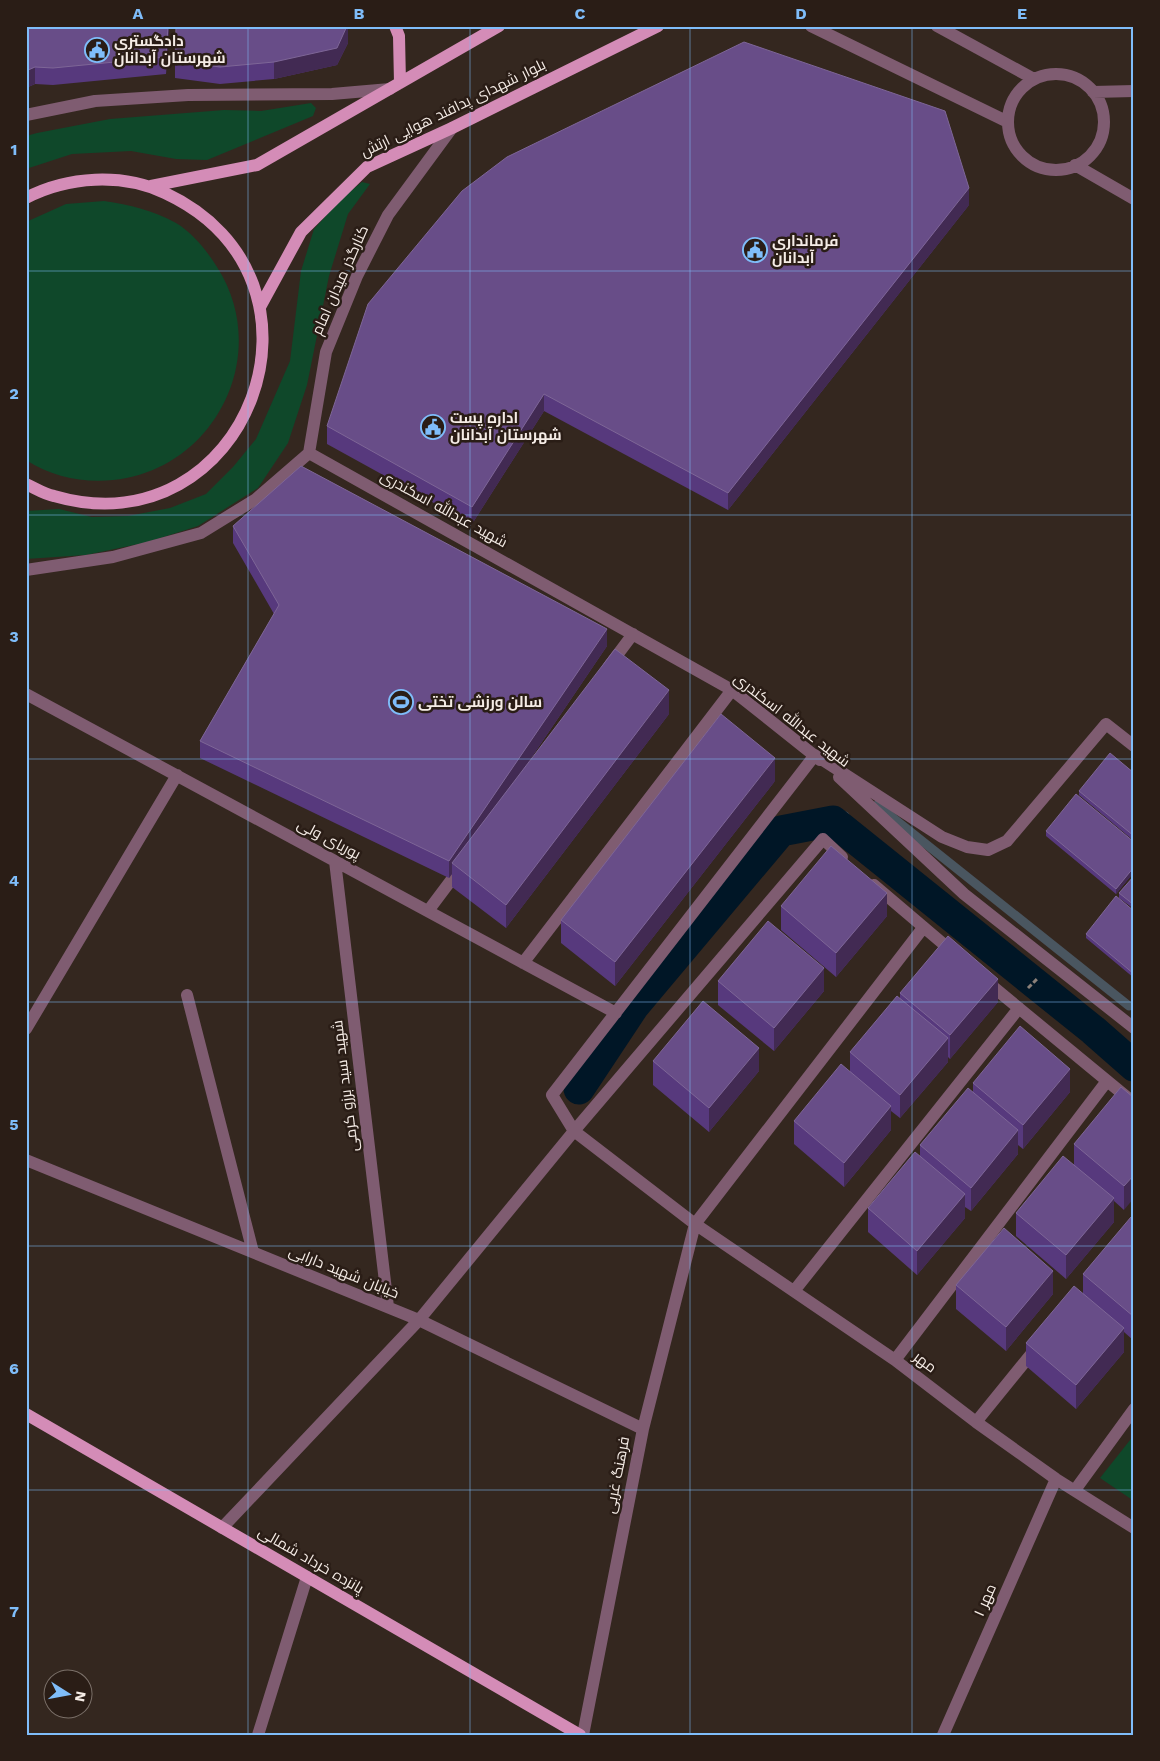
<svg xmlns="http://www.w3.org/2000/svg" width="1160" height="1761" font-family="'Work Sans',Cairo,sans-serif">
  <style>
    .green { fill: #0f482a }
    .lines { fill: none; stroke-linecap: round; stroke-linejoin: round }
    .stream { stroke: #4a5660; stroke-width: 9 }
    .canal { stroke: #001626; stroke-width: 31 }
    .path { stroke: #8b8079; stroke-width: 3; stroke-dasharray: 5 2.5; stroke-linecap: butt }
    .minor { stroke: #7f5c71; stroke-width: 12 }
    .major { stroke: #d48cb7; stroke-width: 12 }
    .wall { fill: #57397d }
    .shaded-wall { fill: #422a53 }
    .building { fill: #684d88; stroke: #7e6697 }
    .grid { fill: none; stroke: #7fbdfa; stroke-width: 1; stroke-opacity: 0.55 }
    .labels { text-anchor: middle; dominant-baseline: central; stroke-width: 5; stroke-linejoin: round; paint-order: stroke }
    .poi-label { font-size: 15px; font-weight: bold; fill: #f5ece6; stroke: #2a1d16; text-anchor: start }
    .street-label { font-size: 15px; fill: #f5ece6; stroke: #2a1d16 }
    .neatline { fill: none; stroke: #7fbdfa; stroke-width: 2 }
    .grid-label { font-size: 16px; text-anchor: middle; font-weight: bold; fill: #7fbdfa }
  </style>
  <rect width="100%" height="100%" fill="#34271f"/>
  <!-- green -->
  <path class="green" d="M311,103L316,108L313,116L207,160L176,159L131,151L72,154L26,169V136L37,133L110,119L224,110L261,111Z
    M362,182L370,184L348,214L329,276L307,385L288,443L258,488L198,526L148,542L86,555L26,559V511L59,509L92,517L128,516L170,508L206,494L233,467L256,439L290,361L301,271L314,229L343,197Z
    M104,201C130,205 153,210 176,223C193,233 207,251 217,267C273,354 215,470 113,480C83,483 52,477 26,460V222L66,204Z
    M1134,1435V1501L1100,1478Z"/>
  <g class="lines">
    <!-- stream -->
    <path class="stream" d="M877,805L1129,1006
      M833,821L845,816"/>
    <!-- canal -->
    <path class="canal" d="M579,1089L634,1006L781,831L833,821L1093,1030L1134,1066"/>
    <!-- path -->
    <path class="path" d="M1028,988L1038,978"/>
    <!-- minor -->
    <path class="minor" d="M811,26L1008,122
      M937,26L1034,79
      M1008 122a48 48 0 1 1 96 0a48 48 0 1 1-96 0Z
      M1093,92L1134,91
      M26,115L95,101L188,95L332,94L390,89
      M1075,165L1134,199
      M309,453L732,690L820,760
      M26,570L113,557L201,533L256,499L309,453L326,352L357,276L388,215L452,128
      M609,666L633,634
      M26,694L616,1013
      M1134,746L1106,724L1007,841L988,850L967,847L942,837L815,755L552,1095L574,1131L695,1224L895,1360L976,1422L1056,1479L1134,1528
      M839,777L964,894L1134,1028
      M335,861L388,1307
      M874,885L954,953
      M428,911L461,867
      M523,963L732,690
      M986,981L1134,1103
      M187,995L253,1252
      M26,1029L177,775
      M26,1160L419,1320L643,1429
      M794,1291L1019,1008
      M895,1360L1107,1081
      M976,1422L1037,1347
      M1075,1490L1134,1409
      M222,1528L419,1320L574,1131L823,839L842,857
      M258,1735L307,1577
      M583,1735L643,1429L695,1224L923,928
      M943,1735L1056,1479"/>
    <!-- major -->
    <path class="major" d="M395,26L399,36L400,83
      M151,186L257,165L499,26
      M26,198C68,176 122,173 165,193C351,280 247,552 54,496C44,494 35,488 26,484
      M260,307L301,232L367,167L452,128L658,26
      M26,1414L580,1735"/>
  </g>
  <!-- wall -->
  <path class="wall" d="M26,26H169L166,74L53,85L35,84L26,88Z
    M348,43L337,65L274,79L220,84L175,78V61Z
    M969,205L728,510L544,411L472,524L327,444V426Z
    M233,526L607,646L525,767L669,714L506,928L452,887V874L449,878L200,758V741L274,614L233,543Z
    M1134,773V841L1079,795V791Z
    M775,781L615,986L561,943V920Z
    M1046,831L1134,842V872L1116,894L1046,836Z
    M1134,876V909L1119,898V893Z
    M781,906L887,916L836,977L781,930Z
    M1134,911V978L1086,938V934Z
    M718,981L824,991L774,1051L718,1005Z
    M900,993L998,1002L950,1059L948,1057V1062L900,1118L891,1111V1130L844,1187L794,1144V1121L850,1071V1052L900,998Z
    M653,1061L759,1071L709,1132L653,1085Z
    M973,1083L1070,1092L1023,1149L1018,1145V1154L971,1211L965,1207V1218L917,1275L868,1232V1208L920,1156V1145L973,1093Z
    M1134,1098L1124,1210L1114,1201V1222L1066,1279L1016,1236V1213L1074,1165V1144Z
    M1134,1219L1133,1340L1124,1332V1352L1076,1409L1026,1366V1343L1083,1294V1274Z
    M956,1285L1053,1294L1006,1351L956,1309Z"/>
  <!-- shaded-wall -->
  <path class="shaded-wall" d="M168,26H169L166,74V57Z
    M348,26V43L337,65L274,79V62Z
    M35,67V84L26,88V71Z
    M969,188V205L728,510V493Z
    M544,394V411L472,524V507Z
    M607,629V646L457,867L452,863V874L449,878V861Z
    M669,690V714L506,928V905Z
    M775,758V781L615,986V962Z
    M1134,867V872L1116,894V889Z
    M887,893V916L836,977V953Z
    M824,968V991L774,1051V1028Z
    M998,979V1002L950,1059V1035Z
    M948,1038V1062L900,1118V1095Z
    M759,1048V1071L709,1132V1108Z
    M1070,1069V1092L1023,1149V1125Z
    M891,1106V1130L844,1187V1163Z
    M1018,1130V1154L971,1211V1188Z
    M1134,1175V1198L1124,1210V1186Z
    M965,1194V1218L917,1275V1251Z
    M1114,1198V1222L1066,1279V1255Z
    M1053,1271V1294L1006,1351V1327Z
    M1124,1328V1352L1076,1409V1385Z"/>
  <!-- building -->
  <path class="building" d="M26,26H168L166,57L53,68L35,67L26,71Z
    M176,26H347L337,48L274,62L220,67L175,61Z
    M744,42L945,111L969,188L728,493L544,394L472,507L327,426L368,304L462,191L507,157Z
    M301,466L607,629L449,861L200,741L279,605L233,526Z
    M615,649L669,690L506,905L452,863Z
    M721,714L775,758L615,962L561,920Z
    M1110,753L1134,773V836L1079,791Z
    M1076,794L1134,842V867L1116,889L1046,831Z
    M831,846L887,893L836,953L781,906Z
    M1134,876V905L1119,893Z
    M1116,896L1134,911V974L1086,934Z
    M768,921L824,968L774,1028L718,981Z
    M948,936L998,979L950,1035L900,993Z
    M897,996L948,1038L900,1095L850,1052Z
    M703,1001L759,1048L709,1108L653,1061Z
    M1020,1026L1070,1069L1023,1125L973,1083Z
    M841,1064L891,1106L844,1163L794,1121Z
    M1121,1087L1134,1098V1175L1124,1186L1074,1144Z
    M968,1088L1018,1130L971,1188L920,1145Z
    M915,1152L965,1194L917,1251L868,1208Z
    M1063,1156L1114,1198L1066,1255L1016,1213Z
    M1131,1217L1134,1219L1133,1316L1083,1274Z
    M1004,1228L1053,1271L1006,1327L956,1285Z
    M1074,1286L1124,1328L1076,1385L1026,1343Z"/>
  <!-- grid -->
  <path class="grid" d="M248,26V1735M470,26V1735M690,26V1735M912,26V1735M26,271H1134M26,515H1134M26,759H1134M26,1002H1134M26,1246H1134M26,1490H1134"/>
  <!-- icons -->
  <defs>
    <symbol id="civic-ring" viewBox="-11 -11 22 22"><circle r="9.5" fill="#2a1d16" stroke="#7fbdfa" stroke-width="1.5"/><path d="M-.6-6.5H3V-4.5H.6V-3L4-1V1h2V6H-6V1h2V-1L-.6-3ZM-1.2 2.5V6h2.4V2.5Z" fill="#7fbdfa"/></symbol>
    <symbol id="stadium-ring" viewBox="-11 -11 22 22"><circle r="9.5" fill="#2a1d16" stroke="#7fbdfa" stroke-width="1.5"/><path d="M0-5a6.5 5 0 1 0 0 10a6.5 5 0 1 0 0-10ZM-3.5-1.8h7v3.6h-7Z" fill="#7fbdfa"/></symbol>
  </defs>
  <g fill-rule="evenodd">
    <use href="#civic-ring" x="83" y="36" width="28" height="28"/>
    <use href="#civic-ring" x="741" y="236" width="28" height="28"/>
    <use href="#civic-ring" x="419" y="413" width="28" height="28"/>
    <use href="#stadium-ring" x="387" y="688" width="28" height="28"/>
  </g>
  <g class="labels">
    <!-- poi labels -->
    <g class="poi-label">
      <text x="114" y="41">دادگستری<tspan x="114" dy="17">شهرستان آبدانان</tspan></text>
      <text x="772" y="241">فرمانداری<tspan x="772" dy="17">آبدانان</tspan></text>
      <text x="450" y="418">اداره پست<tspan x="450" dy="17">شهرستان آبدانان</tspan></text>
      <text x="418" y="702">سالن ورزشی تختی</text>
    </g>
    <!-- street labels -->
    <g class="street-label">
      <text transform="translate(453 108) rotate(-26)">بلوار شهدای پدافند هوایی ارتش</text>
      <text transform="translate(340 280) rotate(-66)">کنارگذر میدان امام</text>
      <text transform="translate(444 509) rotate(29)">شهید عبدالله اسکندری</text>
      <text transform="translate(792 720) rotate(38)">شهید عبدالله اسکندری</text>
      <text transform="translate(329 839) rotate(28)">پوریای ولی</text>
      <text transform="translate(345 1086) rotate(-97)">شهید سید برزو کرمی</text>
      <text transform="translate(344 1272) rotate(22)">خیابان شهید دارابی</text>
      <text transform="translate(925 1362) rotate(37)">مهر</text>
      <text transform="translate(617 1475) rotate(-79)">فرهنگ غربی</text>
      <text transform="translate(311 1560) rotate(30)">پانزده خرداد شمالی</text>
      <text transform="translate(985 1600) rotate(-66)">مهر ۱</text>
    </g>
  </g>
  <!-- border -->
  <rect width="1160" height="1761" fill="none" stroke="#2a1d16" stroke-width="55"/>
  <!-- north arrow -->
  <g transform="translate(68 1694) rotate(101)"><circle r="24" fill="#2a1d16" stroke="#7b7069"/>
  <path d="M0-4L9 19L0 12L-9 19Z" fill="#7fbdfa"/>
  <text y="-8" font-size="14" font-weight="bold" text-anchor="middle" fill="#f5ece6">N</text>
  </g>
  <rect x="28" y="28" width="1104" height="1706" class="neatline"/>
  <g class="grid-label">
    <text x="138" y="19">A</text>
    <text x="359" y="19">B</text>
    <text x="580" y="19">C</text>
    <text x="801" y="19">D</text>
    <text x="1022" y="19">E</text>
    <text x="14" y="155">1</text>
    <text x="14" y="399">2</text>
    <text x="14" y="642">3</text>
    <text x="14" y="886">4</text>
    <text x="14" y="1130">5</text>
    <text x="14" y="1374">6</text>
    <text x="14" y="1617">7</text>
  </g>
</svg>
